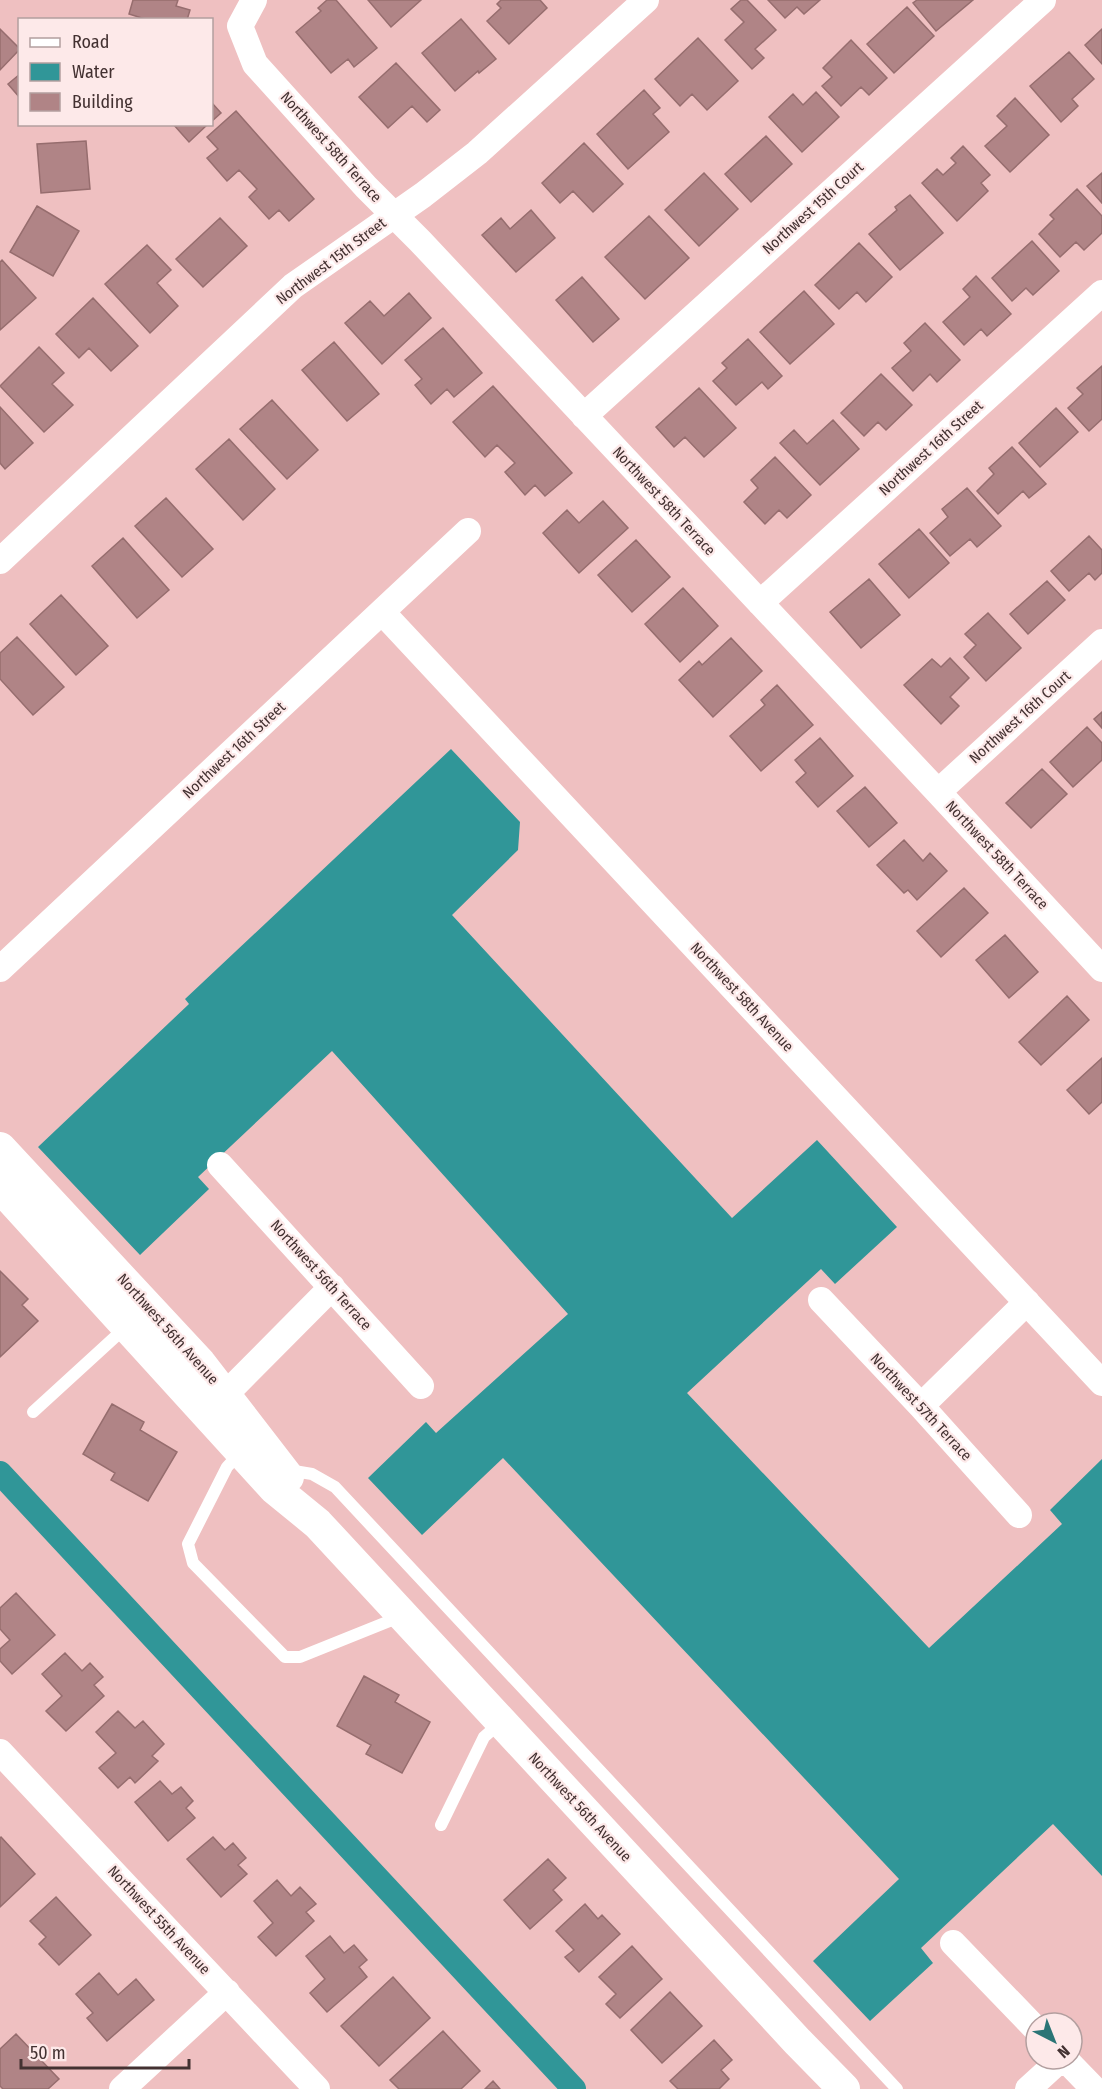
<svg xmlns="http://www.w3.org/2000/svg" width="1102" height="2089" font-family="'Fira Sans Condensed',sans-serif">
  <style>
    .water { fill: #309698 }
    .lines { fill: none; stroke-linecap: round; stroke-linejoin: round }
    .canal { stroke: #309698; stroke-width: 24 }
    .building { fill: #b08486; stroke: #966d6e; stroke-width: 1.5 }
    .service { stroke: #fff; stroke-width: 12 }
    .minor { stroke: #fff; stroke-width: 26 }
    .tertiary { stroke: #fff; stroke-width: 32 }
    .labels { text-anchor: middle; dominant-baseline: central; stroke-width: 4.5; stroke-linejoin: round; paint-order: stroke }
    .street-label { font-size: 15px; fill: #433131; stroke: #fde9e9 }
  </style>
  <rect width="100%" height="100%" fill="#efc0c1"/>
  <!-- water -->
  <path class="water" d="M451,749L520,822L518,850L452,915L732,1218L817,1140L897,1227L835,1284L821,1269L687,1393L929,1648L1062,1524L1050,1510L1102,1459V1876L1053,1824L921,1948L933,1963L870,2021L813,1961L899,1879L503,1458L422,1535L368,1478L426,1422L436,1433L568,1314L332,1051L198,1177L209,1189L140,1255L38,1147L189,1004L185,999Z"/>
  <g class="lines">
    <!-- canal -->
    <path class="canal" d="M0,1473L574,2089"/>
  </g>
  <!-- building -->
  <path class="building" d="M133,0H178L176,6L190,10L187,20H148L129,14Z
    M327,0H336L377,48L354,67L348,59L331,73L296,32L321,11L318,8Z
    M368,0H421L391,27Z
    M501,0H540L547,8L509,44L487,21L501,8L497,4Z
    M741,0H747L776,30L755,49L764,58L752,69L725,40L744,22L731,9Z
    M768,0H820L804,14L797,7L785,18Z
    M917,0H973L936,31L913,3Z
    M907,7L934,36L894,73L867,44Z
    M461,19L496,59L479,73L478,71L455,91L422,53Z
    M0,29L20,49L0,70Z
    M1102,29V64L1085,45Z
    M698,38L738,81L707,110L692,94L680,106L655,79Z
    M851,40L887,78L869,95L861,87L841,106L822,86L832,77L823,68Z
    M1069,52L1094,79L1072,99L1078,106L1061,122L1030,86Z
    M396,63L440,110L427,122L412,106L388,128L359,97Z
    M20,74V98L8,84Z
    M644,90L660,108L653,114L669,132L628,169L597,134Z
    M816,92L839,117L802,152L769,117L793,94L803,105Z
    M1015,98L1049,135L1010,172L985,146L1007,126L997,116Z
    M212,103L221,113L212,121Z
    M236,111L314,199L289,221L279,210L269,219L249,197L257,189L239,170L227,181L207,158L218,149L207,137Z
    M173,124H208L189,142Z
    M766,136L792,164L751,202L725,174Z
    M86,141L90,189L41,193L37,144Z
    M584,143L623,184L593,212L573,191L560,203L542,183Z
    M963,146L990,175L981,183L988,191L957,221L922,183L937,169L943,175L956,163L951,158Z
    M704,173L738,209L699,246L665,210Z
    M1102,173V203L1087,186Z
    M1077,189L1102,216V233L1084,250L1076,242L1060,257L1039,234L1054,219L1050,215Z
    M910,195L943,233L900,270L869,234L897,210L895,207Z
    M37,206L79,231L53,276L10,252Z
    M531,210L555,238L516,272L482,235L501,218L510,229Z
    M649,216L689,258L645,299L605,257Z
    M220,218L247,246L203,287L176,259Z
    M1032,241L1059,271L1033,295L1026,288L1012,301L992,278Z
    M859,243L892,277L866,302L857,292L839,309L815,285Z
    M147,245L171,270L157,283L178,306L150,333L105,284Z
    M2,260L36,298L0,330V262Z
    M976,276L1011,314L987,336L981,329L964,345L943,322L970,297L963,289Z
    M582,277L619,319L593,342L556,300Z
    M804,291L834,324L790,364L760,332Z
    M409,293L431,318L382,364L345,323L370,301L384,316Z
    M93,298L138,346L111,371L89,348L79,358L56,334Z
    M925,323L960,360L937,382L930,374L913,391L892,368L911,351L904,343Z
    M443,328L482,373L454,397L447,389L431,404L415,385L422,379L405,360Z
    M748,339L782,376L768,389L762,382L736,405L713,381L727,368L722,363Z
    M334,342L379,394L347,421L302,370Z
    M39,347L64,373L52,384L73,405L44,432L0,386Z
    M1102,366V419L1089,431L1068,408L1083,394L1077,388Z
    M881,374L912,405L886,430L878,422L864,436L841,413Z
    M493,386L572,473L545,496L535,485L525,495L505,472L515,463L497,445L485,457L453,422Z
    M699,388L736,428L704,457L685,437L674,447L656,427Z
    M272,400L318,450L287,479L240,429Z
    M0,407L33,443L5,469L0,463Z
    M1056,408L1078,432L1040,467L1019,443Z
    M833,420L859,449L820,485L780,443L794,430L807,444Z
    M229,439L275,489L243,520L196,469Z
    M1012,447L1046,484L1029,498L1023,491L998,514L977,491L994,474L989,468Z
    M775,457L811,495L787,518L779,510L765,524L744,502L758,488L751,480Z
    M967,488L1001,526L977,547L970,539L950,556L930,533L948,517L942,509Z
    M166,498L213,549L182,577L135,526Z
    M603,501L628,528L579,573L543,533L567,510L579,523Z
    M919,529L949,563L909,598L879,564Z
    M1089,536L1102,550V573L1095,580L1089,573L1069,591L1051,571Z
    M123,538L169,590L137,618L92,566Z
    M636,540L670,577L632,612L598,575Z
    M869,579L900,615L861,648L830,612Z
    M1047,581L1065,600L1028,634L1010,614Z
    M683,588L718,626L680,662L645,624Z
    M61,595L108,646L76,675L30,624Z
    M988,613L1021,648L986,681L964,657L976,645L965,634Z
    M17,637L64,687L33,715L0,679V653Z
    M731,638L762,671L713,717L679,680L699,661L702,665Z
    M950,658L969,678L950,697L959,706L941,724L904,685L932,659L941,667Z
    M777,685L813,725L761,771L730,736L765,705L761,700Z
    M1102,712V728L1094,719Z
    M1087,727L1102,743V760L1073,787L1050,762Z
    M820,738L853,776L818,807L796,782L806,773L795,760Z
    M1042,769L1067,794L1031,828L1006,803Z
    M865,787L897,823L869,847L837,811Z
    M904,840L923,861L930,853L947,871L917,900L908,890L904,893L877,865Z
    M964,888L988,913L941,957L917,931Z
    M1005,935L1038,972L1009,998L976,960Z
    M1067,996L1089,1020L1041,1065L1019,1042Z
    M1102,1058V1102L1089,1114L1067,1090Z
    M0,1271L28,1299L22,1305L38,1321L0,1357Z
    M112,1404L144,1422L140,1430L177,1452L148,1501L111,1480L115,1473L83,1454Z
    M16,1593L55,1635L12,1674L0,1661V1649L10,1640L0,1629V1608Z
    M65,1653L82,1671L90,1663L103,1677L94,1685L104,1696L66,1731L46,1711L62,1696L42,1674Z
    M364,1676L399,1695L395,1702L430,1722L402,1773L366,1754L371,1745L337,1726Z
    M118,1711L135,1728L143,1721L164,1744L152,1756L158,1761L135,1783L130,1777L118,1788L99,1768L116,1753L96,1732Z
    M160,1781L172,1794L181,1787L193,1801L186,1808L195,1818L168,1841L135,1802Z
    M1,1837L35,1874L0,1907V1838Z
    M213,1837L225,1850L233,1843L246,1858L238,1865L247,1874L221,1897L187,1859Z
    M548,1859L566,1878L553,1890L562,1900L530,1929L504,1900Z
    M277,1880L291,1896L300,1887L316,1904L306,1912L314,1921L276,1956L258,1937L273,1923L254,1901Z
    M56,1897L91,1935L59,1965L39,1944L46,1937L30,1921Z
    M585,1904L598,1919L602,1915L620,1934L579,1972L565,1957L574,1950L556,1931Z
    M330,1936L344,1953L354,1945L367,1960L359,1967L367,1977L327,2012L310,1993L325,1979L306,1956Z
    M632,1946L662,1979L620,2018L606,2004L616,1994L599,1977Z
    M99,1973L118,1995L136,1979L154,2000L107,2041L87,2018L93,2013L76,1994Z
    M393,1977L430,2018L379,2066L341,2026Z
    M670,1992L702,2026L662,2063L631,2030Z
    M443,2031L480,2071L461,2089H399L390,2080Z
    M16,2034L59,2079L48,2089H3L0,2086V2049Z
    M714,2040L732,2060L721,2070L729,2079L719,2089H678L670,2081Z
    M493,2081L500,2089H485Z"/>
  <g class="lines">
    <!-- service -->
    <path class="service" d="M33,1412L126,1327
      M240,1453L227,1467L188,1544L193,1563L285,1657H300L402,1616
      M288,1470L312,1474L335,1487L897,2089
      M441,1825L484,1737L500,1723"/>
    <!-- minor -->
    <path class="minor" d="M254,0L240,26L255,64L366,187L420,241L938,792L1102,969
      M584,416L1043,0
      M0,561L293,286L423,195L477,153L646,0
      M760,603L1102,293
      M382,612L1102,1383
      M938,792L1102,642
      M0,969L468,531
      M220,1165L421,1386
      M821,1300L921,1406L1019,1515
      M921,1406L1027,1302
      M211,1409L332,1287
      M0,1752L317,2089
      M953,1943L1036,2029
      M1065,2059L1094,2089
      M122,2089L227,1992
      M1028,2089L1061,2059"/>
    <!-- tertiary -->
    <path class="tertiary" d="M0,1148L200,1363L288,1477
      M0,1187L274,1488L318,1524L798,2042L844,2089"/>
  </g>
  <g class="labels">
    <!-- street labels -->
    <g class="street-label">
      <text transform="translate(331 147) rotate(48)">Northwest 58th Terrace</text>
      <text transform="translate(813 208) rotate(-42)">Northwest 15th Court</text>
      <text transform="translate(331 261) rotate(-37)">Northwest 15th Street</text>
      <text transform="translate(931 448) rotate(-42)">Northwest 16th Street</text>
      <text transform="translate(664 501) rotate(47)">Northwest 58th Terrace</text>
      <text transform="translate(1020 717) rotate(-42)">Northwest 16th Court</text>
      <text transform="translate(234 750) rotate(-43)">Northwest 16th Street</text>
      <text transform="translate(997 855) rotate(47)">Northwest 58th Terrace</text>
      <text transform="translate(742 997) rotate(47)">Northwest 58th Avenue</text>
      <text transform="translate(321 1275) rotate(48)">Northwest 56th Terrace</text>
      <text transform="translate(168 1329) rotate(48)">Northwest 56th Avenue</text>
      <text transform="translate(921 1407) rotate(47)">Northwest 57th Terrace</text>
      <text transform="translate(580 1807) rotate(47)">Northwest 56th Avenue</text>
      <text transform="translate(159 1920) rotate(47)">Northwest 55th Avenue</text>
    </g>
  </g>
  <!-- legend -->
  <rect x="18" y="18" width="195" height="108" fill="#fde9e9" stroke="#b39f9f" stroke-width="1.5"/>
  <rect x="30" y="38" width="30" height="9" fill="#ffffff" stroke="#b39f9f" stroke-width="1.5"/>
  <text x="72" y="48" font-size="18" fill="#433131">Road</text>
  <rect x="30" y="63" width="30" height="18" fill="#309698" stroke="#b39f9f" stroke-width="1.5"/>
  <text x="72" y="78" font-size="18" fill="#433131">Water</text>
  <rect x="30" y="93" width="30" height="18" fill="#b08486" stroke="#b39f9f" stroke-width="1.5"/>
  <text x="72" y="108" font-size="18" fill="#433131">Building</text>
  <!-- north arrow -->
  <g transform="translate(1054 2041) rotate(138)"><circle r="28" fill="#fde9e9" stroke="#b39f9f" stroke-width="1.5"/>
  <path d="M0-4.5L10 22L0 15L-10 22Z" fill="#2b7576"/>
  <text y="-9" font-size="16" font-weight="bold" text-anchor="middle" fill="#433131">N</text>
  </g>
  <!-- scale -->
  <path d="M21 2059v9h168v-9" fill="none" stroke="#433131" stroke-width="3"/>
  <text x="30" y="2059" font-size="18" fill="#433131" stroke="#fde9e9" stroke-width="4.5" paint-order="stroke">50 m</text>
</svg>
